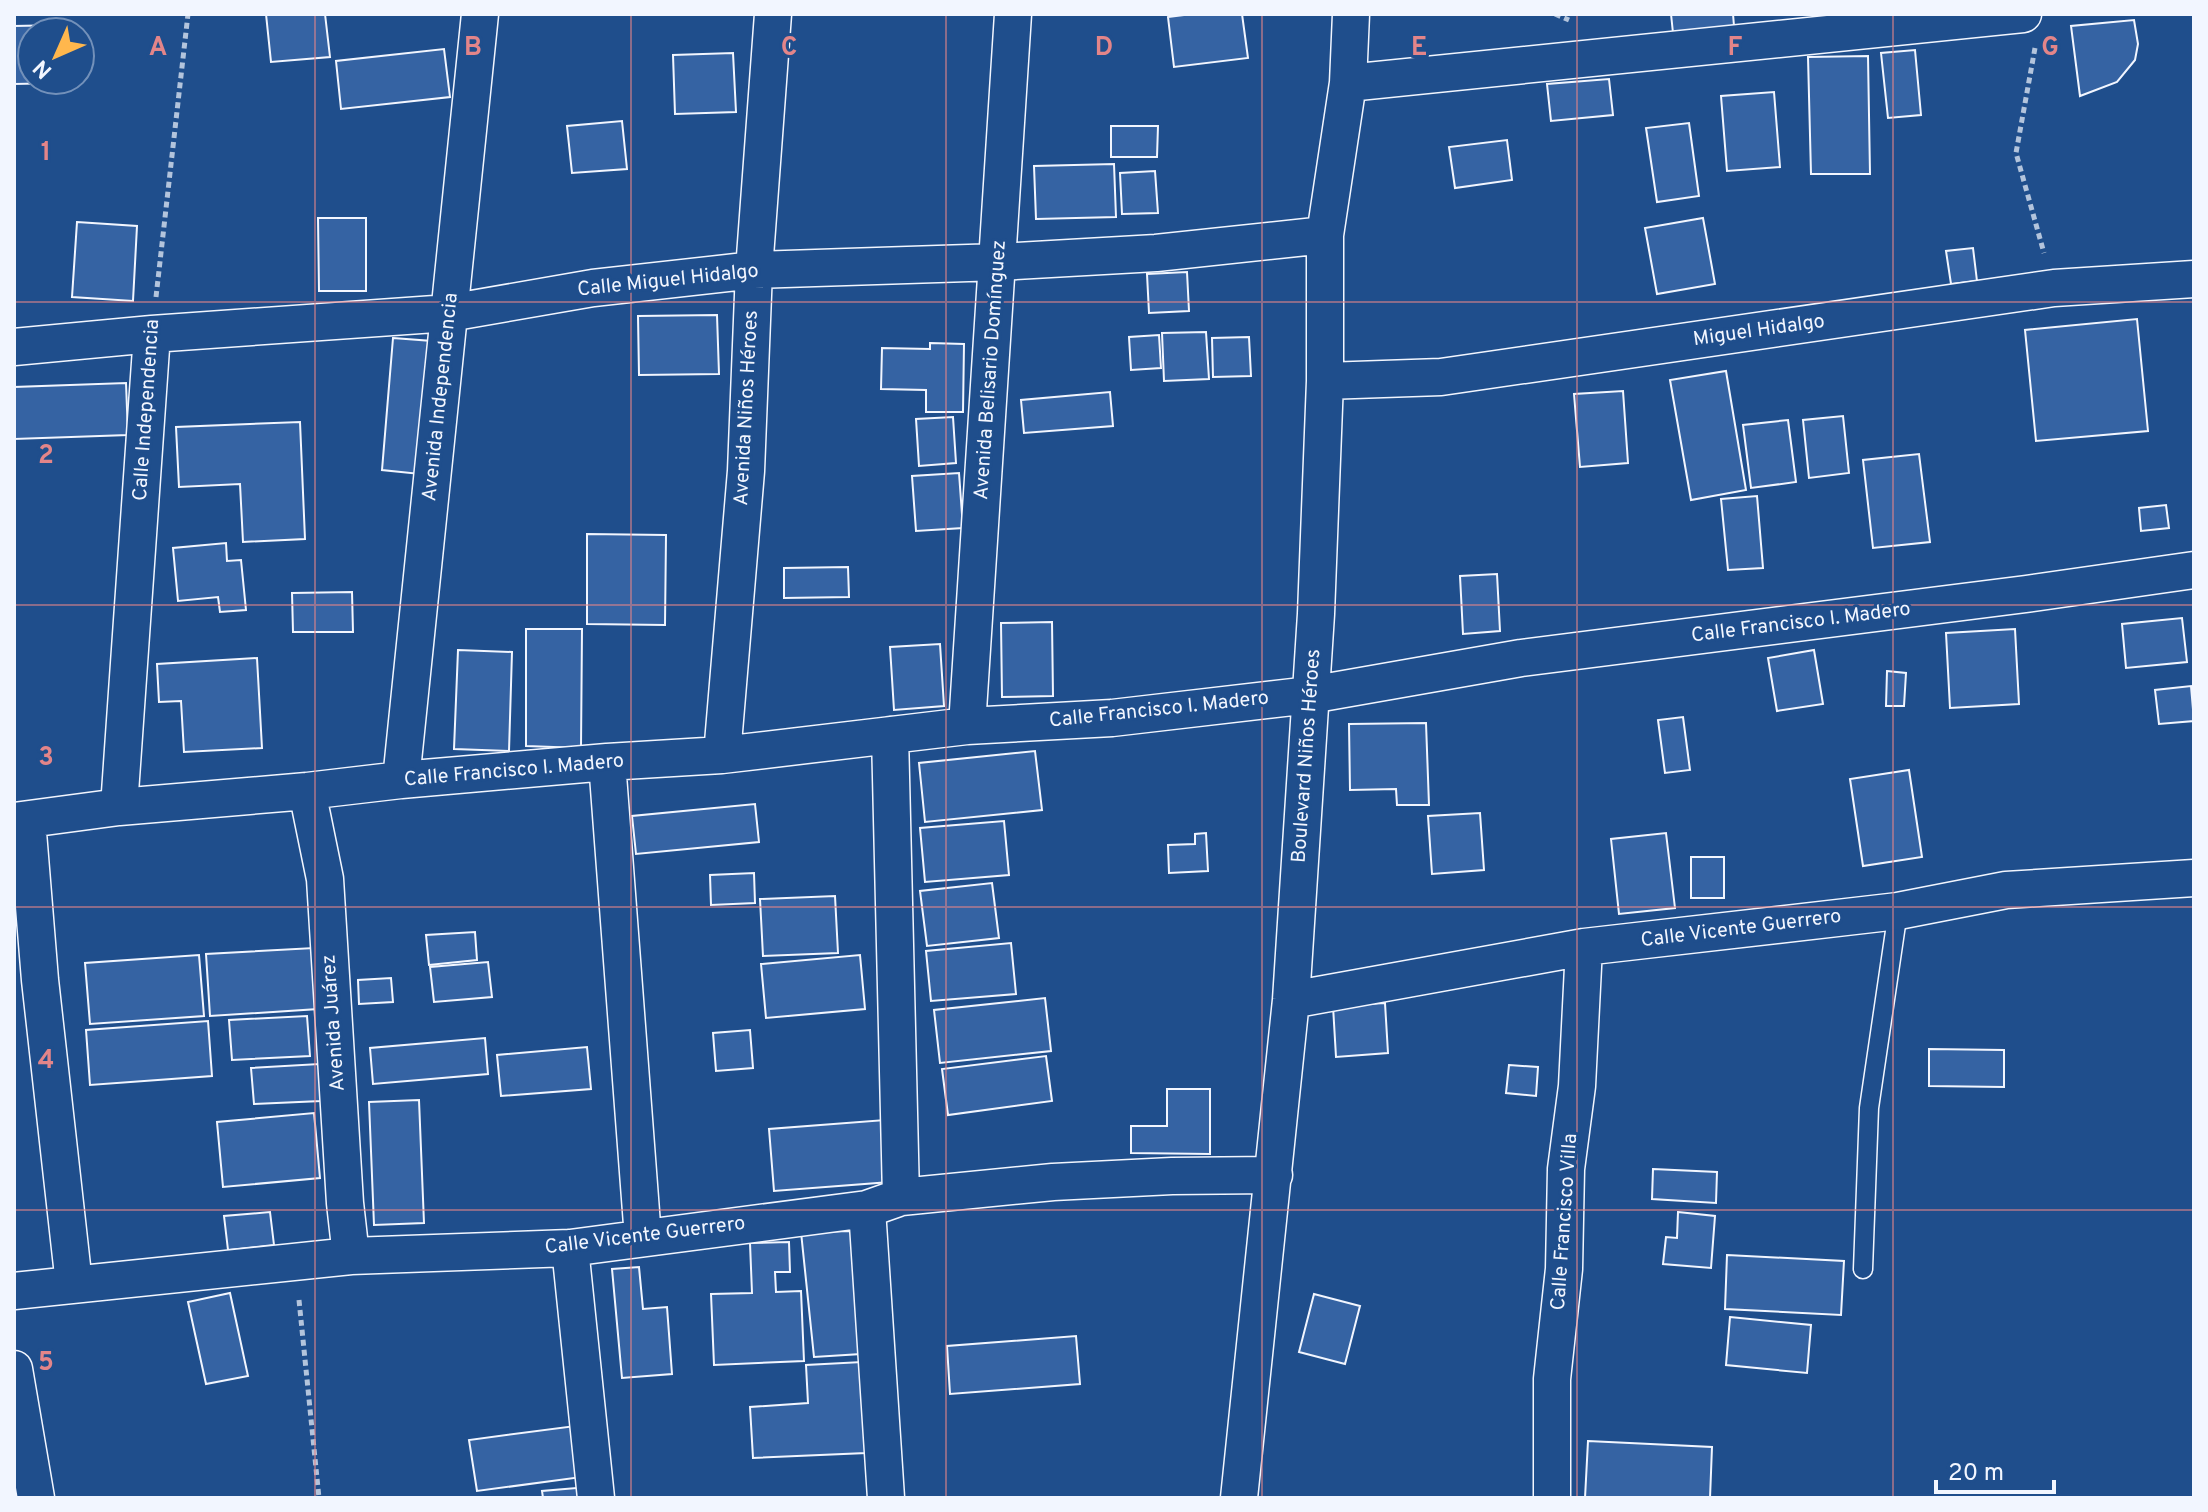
<svg xmlns="http://www.w3.org/2000/svg" width="2208" height="1512" font-family="Overpass,sans-serif">
  <style>
    .building { fill: #3563a3; stroke: #f2f6ff; stroke-width: 2 }
    .lines { fill: none; stroke-linecap: round; stroke-linejoin: round }
    .lane-casing { stroke: #f2f6ff; stroke-width: 21 }
    .street-casing { stroke: #f2f6ff; stroke-width: 39 }
    .path { stroke: #b3c4dc; stroke-width: 5; stroke-dasharray: 6 4; stroke-linecap: butt }
    .lane { stroke: #1f4e8c; stroke-width: 18 }
    .street { stroke: #1f4e8c; stroke-width: 36 }
    .grid { fill: none; stroke: #e38589; stroke-width: 2; stroke-opacity: 0.55 }
    .labels { text-anchor: middle; dominant-baseline: central; stroke-width: 6; stroke-linejoin: round; paint-order: stroke }
    .street-label { font-size: 20px; fill: #f2f6ff; stroke: #1f4e8c }
    .grid-label { font-size: 26px; text-anchor: middle; font-weight: bold; fill: #e38589; stroke: #1f4e8c; stroke-width: 6; stroke-linejoin: round; paint-order: stroke }
  </style>
  <rect width="100%" height="100%" fill="#1f4e8c"/>
  <!-- building -->
  <path class="building" d="M266,14H325L330,57L271,62Z
    M1192,14H1242L1248,58L1174,67L1168,17Z
    M1671,14H1733L1734,26L1673,33Z
    M2134,20L2138,44L2135,60L2117,82L2080,96L2071,26Z
    M62,25V32H32V80H63V83L14,84V26Z
    M444,49L450,97L341,109L336,61Z
    M1915,50L1921,115L1888,118L1881,53Z
    M733,53L736,112L675,114L673,55Z
    M1868,56L1870,174H1811L1808,57Z
    M1609,79L1613,115L1551,121L1547,84Z
    M1774,92L1780,167L1727,171L1721,96Z
    M622,121L627,169L572,173L567,126Z
    M1689,123L1699,196L1657,202L1646,128Z
    M1111,126H1158L1157,157H1111Z
    M1507,140L1512,180L1455,188L1449,147Z
    M1114,164L1116,217L1036,219L1034,166Z
    M1155,171L1158,213L1122,214L1120,173Z
    M318,218H366V291H319Z
    M1703,218L1715,284L1657,294L1645,228Z
    M77,222L137,226L133,301L72,297Z
    M1973,248L1977,281L1951,284L1946,251Z
    M1187,272L1189,311L1149,313L1147,274Z
    M717,315L719,374L639,375L638,316Z
    M2137,319L2148,431L2036,441L2025,330Z
    M1206,332L1209,379L1164,381L1162,333Z
    M1159,335L1161,368L1131,370L1129,337Z
    M1249,337L1251,376L1213,377L1212,338Z
    M393,338L432,341L420,474L382,470Z
    M930,343L964,344L963,412H926V390L881,389L882,348L930,349Z
    M1726,371L1746,490L1691,500L1670,380Z
    M126,383L128,435L14,439V387Z
    M1623,391L1628,463L1580,467L1574,394Z
    M1110,392L1113,426L1024,433L1021,400Z
    M1843,416L1849,473L1809,478L1803,420Z
    M953,417L956,463L919,466L916,419Z
    M1788,420L1796,482L1751,488L1743,425Z
    M300,422L305,539L243,542L240,484L179,487L176,427Z
    M1919,454L1930,542L1873,548L1863,460Z
    M959,473L963,528L916,531L912,476Z
    M1757,496L1763,568L1728,570L1721,499Z
    M2166,505L2169,528L2141,531L2139,508Z
    M587,534L666,535L665,625L587,624Z
    M226,543L227,561L241,560L246,610L220,612L218,597L178,601L173,548Z
    M848,567L849,597L784,598V568Z
    M1497,574L1500,631L1463,634L1460,576Z
    M352,592L353,632H293L292,593Z
    M2182,618L2187,662L2126,668L2122,624Z
    M1052,622L1053,696L1002,697L1001,623Z
    M526,629H582L581,748L526,746Z
    M2015,629L2019,704L1950,708L1946,633Z
    M940,644L944,706L894,710L890,647Z
    M458,650L512,652L509,751L454,749Z
    M1814,650L1823,704L1777,711L1768,658Z
    M257,658L262,748L184,752L181,701L159,702L157,664Z
    M1887,671L1906,673L1904,706H1886Z
    M2191,686L2194,721L2159,724L2155,690Z
    M1683,717L1690,770L1665,773L1658,720Z
    M1426,723L1429,805H1397L1396,789L1350,790L1349,724Z
    M1035,751L1042,810L925,822L919,763Z
    M1909,770L1922,857L1863,866L1850,779Z
    M755,804L759,842L636,854L632,816Z
    M1480,813L1484,870L1432,874L1428,816Z
    M1004,821L1009,875L925,882L920,828Z
    M1206,833L1208,871L1169,873L1168,845L1195,844V834Z
    M1666,833L1675,908L1619,914L1611,839Z
    M1691,857H1724V898H1691Z
    M754,873L755,903L711,905L710,875Z
    M992,883L999,938L927,946L920,891Z
    M835,896L838,953L763,956L760,899Z
    M475,932L477,960L429,965L426,935Z
    M1011,943L1016,994L931,1001L926,951Z
    M314,948L318,1009L210,1016L206,954Z
    M199,955L204,1016L90,1024L85,963Z
    M860,955L865,1009L766,1018L761,964Z
    M488,962L492,997L434,1002L430,967Z
    M391,978L393,1002L359,1004L358,980Z
    M1045,998L1051,1051L940,1063L934,1010Z
    M1385,1003L1388,1053L1336,1057L1333,1006Z
    M307,1016L310,1056L232,1060L229,1020Z
    M208,1021L212,1076L90,1085L86,1030Z
    M750,1030L753,1068L716,1071L713,1033Z
    M485,1038L488,1074L373,1084L370,1048Z
    M587,1047L591,1089L501,1096L497,1055Z
    M1929,1049L2004,1050V1087L1929,1086Z
    M1046,1056L1052,1101L948,1115L942,1069Z
    M319,1064L321,1101L254,1104L251,1068Z
    M1509,1065L1538,1067L1536,1096L1506,1093Z
    M1167,1089H1210V1154L1131,1153V1126H1167Z
    M419,1100L424,1223L374,1225L369,1102Z
    M314,1113L320,1178L223,1187L217,1122Z
    M885,1120L890,1182L774,1191L769,1129Z
    M1653,1169L1717,1172L1716,1203L1652,1199Z
    M270,1212L274,1245L228,1250L224,1216Z
    M1678,1212L1715,1216L1711,1268L1663,1264L1666,1237L1677,1238Z
    M856,1231L861,1354L814,1357L801,1232Z
    M789,1242L790,1272H775L776,1292L801,1291L804,1361L714,1365L711,1294L752,1293L750,1243Z
    M1727,1255L1844,1261L1841,1315L1725,1309Z
    M639,1267L643,1309L667,1307L672,1374L622,1378L612,1269Z
    M230,1293L248,1376L206,1384L188,1302Z
    M1314,1294L1360,1306L1345,1364L1299,1352Z
    M1730,1317L1811,1325L1807,1373L1726,1365Z
    M1076,1336L1080,1384L950,1394L947,1346Z
    M862,1362L866,1453L753,1458L750,1407L808,1403L806,1365Z
    M575,1426L582,1477L477,1491L469,1440Z
    M1588,1441L1712,1447L1710,1498H1585Z
    M588,1487V1498H543L542,1491Z"/>
  <g class="lines">
    <defs>
      <path id="lane" d="M1863,1269L1869,1108L1898,911"/>
      <path id="street" d="M1348,83L2023,14
        M14,347L152,334L449,313L593,288L754,270L999,262L1156,253L1325,235
        M1325,381L1441,377L2054,288L2194,279
        M967,726L1013,14
        M890,735L901,1197
        M722,755L746,471L754,270L773,14
        M607,762L643,1238
        M401,780L480,14
        M307,791L325,879L345,1203L351,1256
        M119,807L152,334
        M27,820L40,980L74,1284
        M14,821L119,807L307,791L401,780L607,762L722,755L967,726L1112,718L1310,695L1521,658L2026,594L2194,570
        M1291,1000L1584,947L1898,911L2006,890L2194,878
        M867,1209L886,1498
        M570,1248L596,1498
        M14,1291L351,1256L570,1248L867,1209L901,1197L1053,1182L1172,1176L1274,1175
        M14,1369L36,1498
        M1239,1498L1291,1000L1316,614L1325,381V235L1348,83L1351,14
        M1552,1498V1379L1564,1269L1566,1169L1577,1086L1584,947"/>
    </defs>
    <!-- lane casing -->
    <use href="#lane" class="lane-casing"/>
    <!-- street casing -->
    <use href="#street" class="street-casing"/>
    <!-- path -->
    <path class="path" d="M1555,14L1569,20
      M2035,48L2016,153L2044,253
      M156,297L188,14
      M299,1300L319,1498"/>
    <!-- lane -->
    <use href="#lane" class="lane"/>
    <!-- street -->
    <use href="#street" class="street"/>
  </g>
  <!-- grid -->
  <path class="grid" d="M315,14V1498M631,14V1498M946,14V1498M1262,14V1498M1577,14V1498M1893,14V1498M14,302H2194M14,605H2194M14,907H2194M14,1210H2194"/>
  <g class="labels">
    <!-- street labels -->
    <g class="street-label">
      <text transform="translate(668 281) rotate(-6)">Calle Miguel Hidalgo</text>
      <text transform="translate(1759 331) rotate(-8)">Miguel Hidalgo</text>
      <text transform="translate(991 370) rotate(-86)">Avenida Belisario Domínguez</text>
      <text transform="translate(441 397) rotate(-84)">Avenida Independencia</text>
      <text transform="translate(747 408) rotate(-87)">Avenida Niños Héroes</text>
      <text transform="translate(147 410) rotate(-86)">Calle Independencia</text>
      <text transform="translate(1801 623) rotate(-7)">Calle Francisco I. Madero</text>
      <text transform="translate(1159 710) rotate(-6)">Calle Francisco I. Madero</text>
      <text transform="translate(1307 756) rotate(-86)">Boulevard Niños Héroes</text>
      <text transform="translate(514 771) rotate(-5)">Calle Francisco I. Madero</text>
      <text transform="translate(1741 929) rotate(-7)">Calle Vicente Guerrero</text>
      <text transform="translate(334 1023) rotate(-94)">Avenida Juárez</text>
      <text transform="translate(1565 1222) rotate(-86)">Calle Francisco Villa</text>
      <text transform="translate(645 1236) rotate(-7)">Calle Vicente Guerrero</text>
    </g>
  </g>
  <g class="grid-label">
    <text x="158" y="55">A</text>
    <text x="473" y="55">B</text>
    <text x="789" y="55">C</text>
    <text x="1104" y="55">D</text>
    <text x="1419" y="55">E</text>
    <text x="1735" y="55">F</text>
    <text x="2050" y="55">G</text>
    <text x="46" y="160">1</text>
    <text x="46" y="463">2</text>
    <text x="46" y="765">3</text>
    <text x="46" y="1068">4</text>
    <text x="46" y="1370">5</text>
  </g>
  <!-- border -->
  <rect width="2208" height="1512" fill="none" stroke="#f2f6ff" stroke-width="32"/>
  <!-- north arrow -->
  <g transform="translate(56 56) rotate(225)"><circle r="38" fill="#1f4e8c" stroke="#7391ba" stroke-width="2"/>
  <path d="M0-6L14 30L0 20L-14 30Z" fill="#ffb74d"/>
  <text y="-12" font-size="22" font-weight="bold" text-anchor="middle" fill="#f2f6ff">N</text>
  </g>
  <!-- scale -->
  <path d="M1936 1480v12h118v-12" fill="none" stroke="#f2f6ff" stroke-width="4"/>
  <text x="1948" y="1480" font-size="24" fill="#f2f6ff" stroke="#1f4e8c" stroke-width="6" paint-order="stroke">20 m</text>
</svg>
